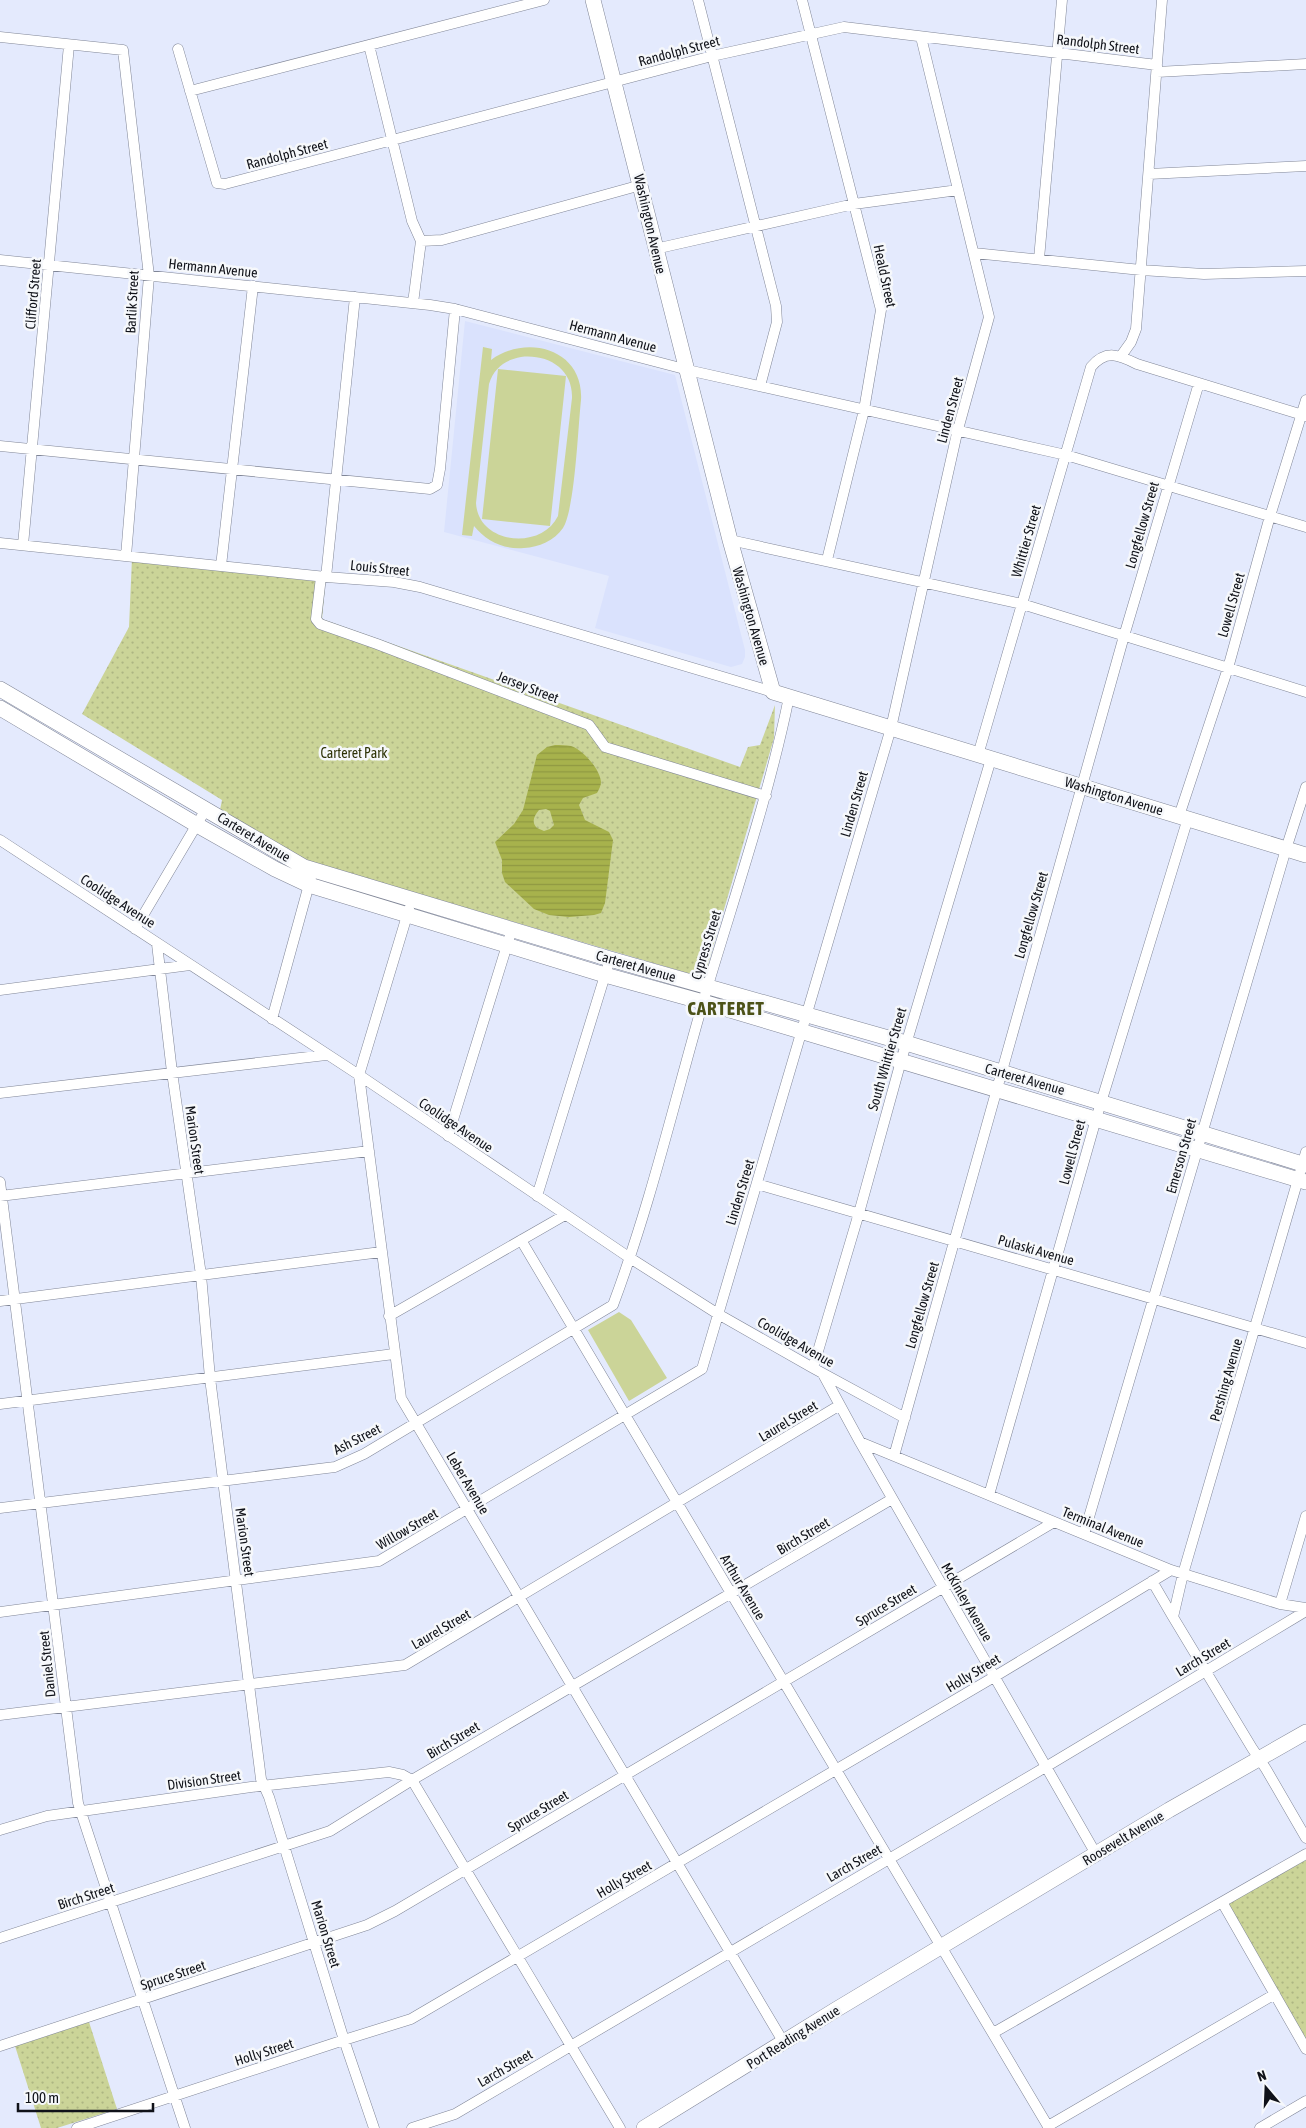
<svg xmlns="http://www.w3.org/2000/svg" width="1306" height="2128" font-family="'Asap Condensed',sans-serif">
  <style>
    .built { fill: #dae2fd }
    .grass { fill: #cbd498; fill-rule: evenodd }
    .park { fill: url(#park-dots) }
    .water { fill: url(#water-rules); fill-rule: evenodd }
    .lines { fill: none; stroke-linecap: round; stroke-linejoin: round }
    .street-casing { stroke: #808697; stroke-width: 11 }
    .secondary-casing { stroke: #808697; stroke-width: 16 }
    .street { stroke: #fff; stroke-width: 10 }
    .secondary { stroke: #fff; stroke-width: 15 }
    .labels { text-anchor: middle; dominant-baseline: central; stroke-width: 5; stroke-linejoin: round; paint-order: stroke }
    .street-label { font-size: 14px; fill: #101219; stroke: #f6f8fb }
    .park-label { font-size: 14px; fill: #2e3306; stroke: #f6f8fb }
    .district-label { font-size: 19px; font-weight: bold; letter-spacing: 1px; fill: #4c5218; stroke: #f6f8fb }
  </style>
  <defs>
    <pattern id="park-dots" width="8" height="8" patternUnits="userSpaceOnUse" patternTransform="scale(1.25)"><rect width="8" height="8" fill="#cbd498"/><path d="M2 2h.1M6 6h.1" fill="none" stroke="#adb582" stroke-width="1.8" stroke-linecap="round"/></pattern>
    <pattern id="water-rules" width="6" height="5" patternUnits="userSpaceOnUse" patternTransform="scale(1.25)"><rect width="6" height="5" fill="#a7b24c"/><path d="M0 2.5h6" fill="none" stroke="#8f9842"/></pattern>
  </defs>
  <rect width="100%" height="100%" fill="#e4eafd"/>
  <!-- built -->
  <path class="built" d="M465,321L675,375L745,650V657L742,664L731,667L595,628L609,576L444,532Z"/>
  <!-- grass -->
  <path class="grass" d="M483,347L492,349L491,360C528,333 584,350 581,400C578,427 575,509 563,528C554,541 539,547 524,548C504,550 486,541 474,526L472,536L462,535ZM521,357C548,354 573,369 572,398L558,516C541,551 478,544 476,503L489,384C494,368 505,360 521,357Z
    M498,369L566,376L550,526L482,519Z
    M619,1312L631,1320L667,1378L629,1401L588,1330Z"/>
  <!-- park -->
  <path class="park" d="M132,558L326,576L322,619L740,767L748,747L760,745L775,705L774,738L704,978L307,861L220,810L222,800L82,714L129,627Z
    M1306,1860V2052L1222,1905Z
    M89,2022L117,2109L57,2128H41L15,2046Z"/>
  <!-- water -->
  <path class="water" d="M555,745C560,745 566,745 571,746C583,750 600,769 601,782C601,786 599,789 597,793L583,798L579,805L585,820L609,832L613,840L605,903L601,913L594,915L569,917L549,915L534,909L505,882L502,873V860L495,842L514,824L523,810L537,755L547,747ZM546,809L550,811L554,825L550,829L544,831L537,828C531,822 534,816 539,810Z"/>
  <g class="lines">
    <defs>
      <path id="street" d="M698,0L776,306L777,322L760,386
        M802,0L881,310L864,410L827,560
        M0,37L123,50L149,276L126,556
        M369,45L412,221L421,241L413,303
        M178,49L217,183L225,184L712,56L844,27L1157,65
        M1157,72L1306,64
        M190,91L544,0
        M1149,174L1306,166
        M421,241L442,240L641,185
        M655,249L854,204L958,190
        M974,253L1141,270L1204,274L1306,271
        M1039,259L1062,0
        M0,260L430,305L455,309L692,371L1066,455L1306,527
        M1121,356L1131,342L1136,329L1162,0
        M0,446L430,489L437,485L440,469L455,309
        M730,540L1022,604L1306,692
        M0,543L326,577L394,582L420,587L773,692
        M23,545L69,45
        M221,566L253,286
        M321,577L316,619L320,624L377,644L589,725L605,747L766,796
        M326,577L355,297
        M978,755L1091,367C1106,349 1119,355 1137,364L1306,416
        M1179,816L1228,668L1270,516L1306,400
        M0,840L359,1075L630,1258L718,1314L813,1368L905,1418
        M409,909L359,1075L401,1398L784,2043
        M135,929L206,809
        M157,944L172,1072L201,1275L210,1378L261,1779L269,1797L344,2040L374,2128
        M0,990L190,965
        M272,1019L313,870
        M0,1093L326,1055
        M448,1136L512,929
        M1306,1152L1183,1574L1173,1617L1252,1748L1266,1769L1306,1838
        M0,1182L78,1803L185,2128
        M757,1184L1306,1343
        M0,1196L369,1151
        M537,1196L610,959
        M521,1240L1049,2128
        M0,1301L381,1252
        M389,1316L565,1215
        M813,1368L859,1213L901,1061L991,759
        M823,1374L860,1442L1171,1570L1280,1604L1306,1608
        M0,1404L394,1354
        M860,1442L1096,1854
        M894,1456L1124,636L1199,383
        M989,1495L1096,1119L1188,818
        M0,1508L335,1467L364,1454L613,1305C650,1206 674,1103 703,1002C733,900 768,800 789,697
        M1084,1534L1286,849L1306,787
        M1152,1581L1173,1617
        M1280,1604L1306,1516
        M0,1612L379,1561L702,1369L891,728L957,433L989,317L921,37
        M0,1715L405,1665L840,1405
        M0,1830L47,1816L251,1787L389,1772L403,1775L412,1780L620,2128
        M1222,1902L1306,2049
        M0,1938L330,1831L412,1780L892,1499
        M993,2033L1306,1854
        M0,2046L367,1925L395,1911L1054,1522
        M1048,2126L1275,1994
        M77,2128L344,2040L411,2019L994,1677L1171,1570
        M412,2128L455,2114L1049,1765L1306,1611
        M1260,2128L1306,2101"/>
      <path id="secondary" d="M593,0L730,540L773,692L1306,855
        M0,689L304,867L610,959L906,1043L1306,1165
        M0,708L197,825L275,869L309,885L605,975L703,1002L1306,1182
        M644,2128L837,2009L1169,1810L1306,1732"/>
    </defs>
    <!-- street casing -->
    <use href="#street" class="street-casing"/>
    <!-- secondary casing -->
    <use href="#secondary" class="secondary-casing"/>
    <!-- street -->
    <use href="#street" class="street"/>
    <!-- secondary -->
    <use href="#secondary" class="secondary"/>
  </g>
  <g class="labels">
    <!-- street labels -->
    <g class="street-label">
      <text transform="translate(1098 44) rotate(7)">Randolph Street</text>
      <text transform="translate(679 51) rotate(-15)">Randolph Street</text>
      <text transform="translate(287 154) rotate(-15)">Randolph Street</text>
      <text transform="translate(650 224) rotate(77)">Washington Avenue</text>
      <text transform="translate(213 268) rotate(6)">Hermann Avenue</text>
      <text transform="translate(885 276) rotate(78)">Heald Street</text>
      <text transform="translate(33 294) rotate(-85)">Clifford Street</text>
      <text transform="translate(132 302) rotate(-87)">Barlik Street</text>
      <text transform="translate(613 336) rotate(15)">Hermann Avenue</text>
      <text transform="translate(950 410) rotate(-75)">Linden Street</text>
      <text transform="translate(1142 525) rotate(-74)">Longfellow Street</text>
      <text transform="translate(1026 541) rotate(-74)">Whittier Street</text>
      <text transform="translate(380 568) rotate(6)">Louis Street</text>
      <text transform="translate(1231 605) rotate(-74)">Lowell Street</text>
      <text transform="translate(751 616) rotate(74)">Washington Avenue</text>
      <text transform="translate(528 687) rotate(21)">Jersey Street</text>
      <text transform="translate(1114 796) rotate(17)">Washington Avenue</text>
      <text transform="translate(854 804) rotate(-74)">Linden Street</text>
      <text transform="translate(254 837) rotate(31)">Carteret Avenue</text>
      <text transform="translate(118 901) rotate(33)">Coolidge Avenue</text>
      <text transform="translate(1031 915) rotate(-74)">Longfellow Street</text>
      <text transform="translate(706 945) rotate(-73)">Cypress Street</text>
      <text transform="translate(636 966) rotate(16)">Carteret Avenue</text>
      <text transform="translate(887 1059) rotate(-74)">South Whittier Street</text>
      <text transform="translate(1025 1079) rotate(16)">Carteret Avenue</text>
      <text transform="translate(456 1125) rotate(34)">Coolidge Avenue</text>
      <text transform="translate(195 1140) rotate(82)">Marion Street</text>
      <text transform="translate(1072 1152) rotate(-75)">Lowell Street</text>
      <text transform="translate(1181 1156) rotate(-74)">Emerson Street</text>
      <text transform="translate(740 1192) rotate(-73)">Linden Street</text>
      <text transform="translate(1036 1250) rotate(16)">Pulaski Avenue</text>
      <text transform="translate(922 1305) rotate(-74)">Longfellow Street</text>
      <text transform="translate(796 1342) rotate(30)">Coolidge Avenue</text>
      <text transform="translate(1226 1380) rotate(-74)">Pershing Avenue</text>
      <text transform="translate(788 1421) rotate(-31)">Laurel Street</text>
      <text transform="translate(357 1439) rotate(-27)">Ash Street</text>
      <text transform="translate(468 1483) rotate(59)">Leber Avenue</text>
      <text transform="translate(1103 1527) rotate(22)">Terminal Avenue</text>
      <text transform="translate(407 1529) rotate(-30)">Willow Street</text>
      <text transform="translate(803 1536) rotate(-31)">Birch Street</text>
      <text transform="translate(245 1542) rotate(82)">Marion Street</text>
      <text transform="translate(743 1587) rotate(59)">Arthur Avenue</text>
      <text transform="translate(967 1602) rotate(60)">McKinley Avenue</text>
      <text transform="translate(886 1605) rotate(-31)">Spruce Street</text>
      <text transform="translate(441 1629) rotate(-30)">Laurel Street</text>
      <text transform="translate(1203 1657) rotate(-31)">Larch Street</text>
      <text transform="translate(47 1664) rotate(-96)">Daniel Street</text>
      <text transform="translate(973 1673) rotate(-31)">Holly Street</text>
      <text transform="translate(453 1740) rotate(-31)">Birch Street</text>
      <text transform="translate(204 1780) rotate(-8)">Division Street</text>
      <text transform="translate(538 1811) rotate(-31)">Spruce Street</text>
      <text transform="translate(1123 1838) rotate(-31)">Roosevelt Avenue</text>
      <text transform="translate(854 1863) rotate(-30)">Larch Street</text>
      <text transform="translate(624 1879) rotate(-30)">Holly Street</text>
      <text transform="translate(86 1896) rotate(-18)">Birch Street</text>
      <text transform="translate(326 1934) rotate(73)">Marion Street</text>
      <text transform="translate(173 1975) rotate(-18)">Spruce Street</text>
      <text transform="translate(793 2037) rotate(-32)">Port Reading Avenue</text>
      <text transform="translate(264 2052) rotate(-18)">Holly Street</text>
      <text transform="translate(505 2068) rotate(-30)">Larch Street</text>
    </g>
    <!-- park labels -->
    <g class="park-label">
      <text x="354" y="753">Carteret Park</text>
    </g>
    <!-- district labels -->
    <g class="district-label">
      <text x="726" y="1008">CARTERET</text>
    </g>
  </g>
  <!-- north arrow -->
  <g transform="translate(1266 2088) rotate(341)" stroke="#f6f8fb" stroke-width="4" paint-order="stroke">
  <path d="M0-4L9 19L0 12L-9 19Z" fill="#101219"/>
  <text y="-8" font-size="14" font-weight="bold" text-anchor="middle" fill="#101219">N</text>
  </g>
  <!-- scale -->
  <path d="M18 2103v8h135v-8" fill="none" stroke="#101219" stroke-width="2.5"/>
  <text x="25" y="2103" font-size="15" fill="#101219" stroke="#f6f8fb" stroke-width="4" paint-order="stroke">100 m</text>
</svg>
